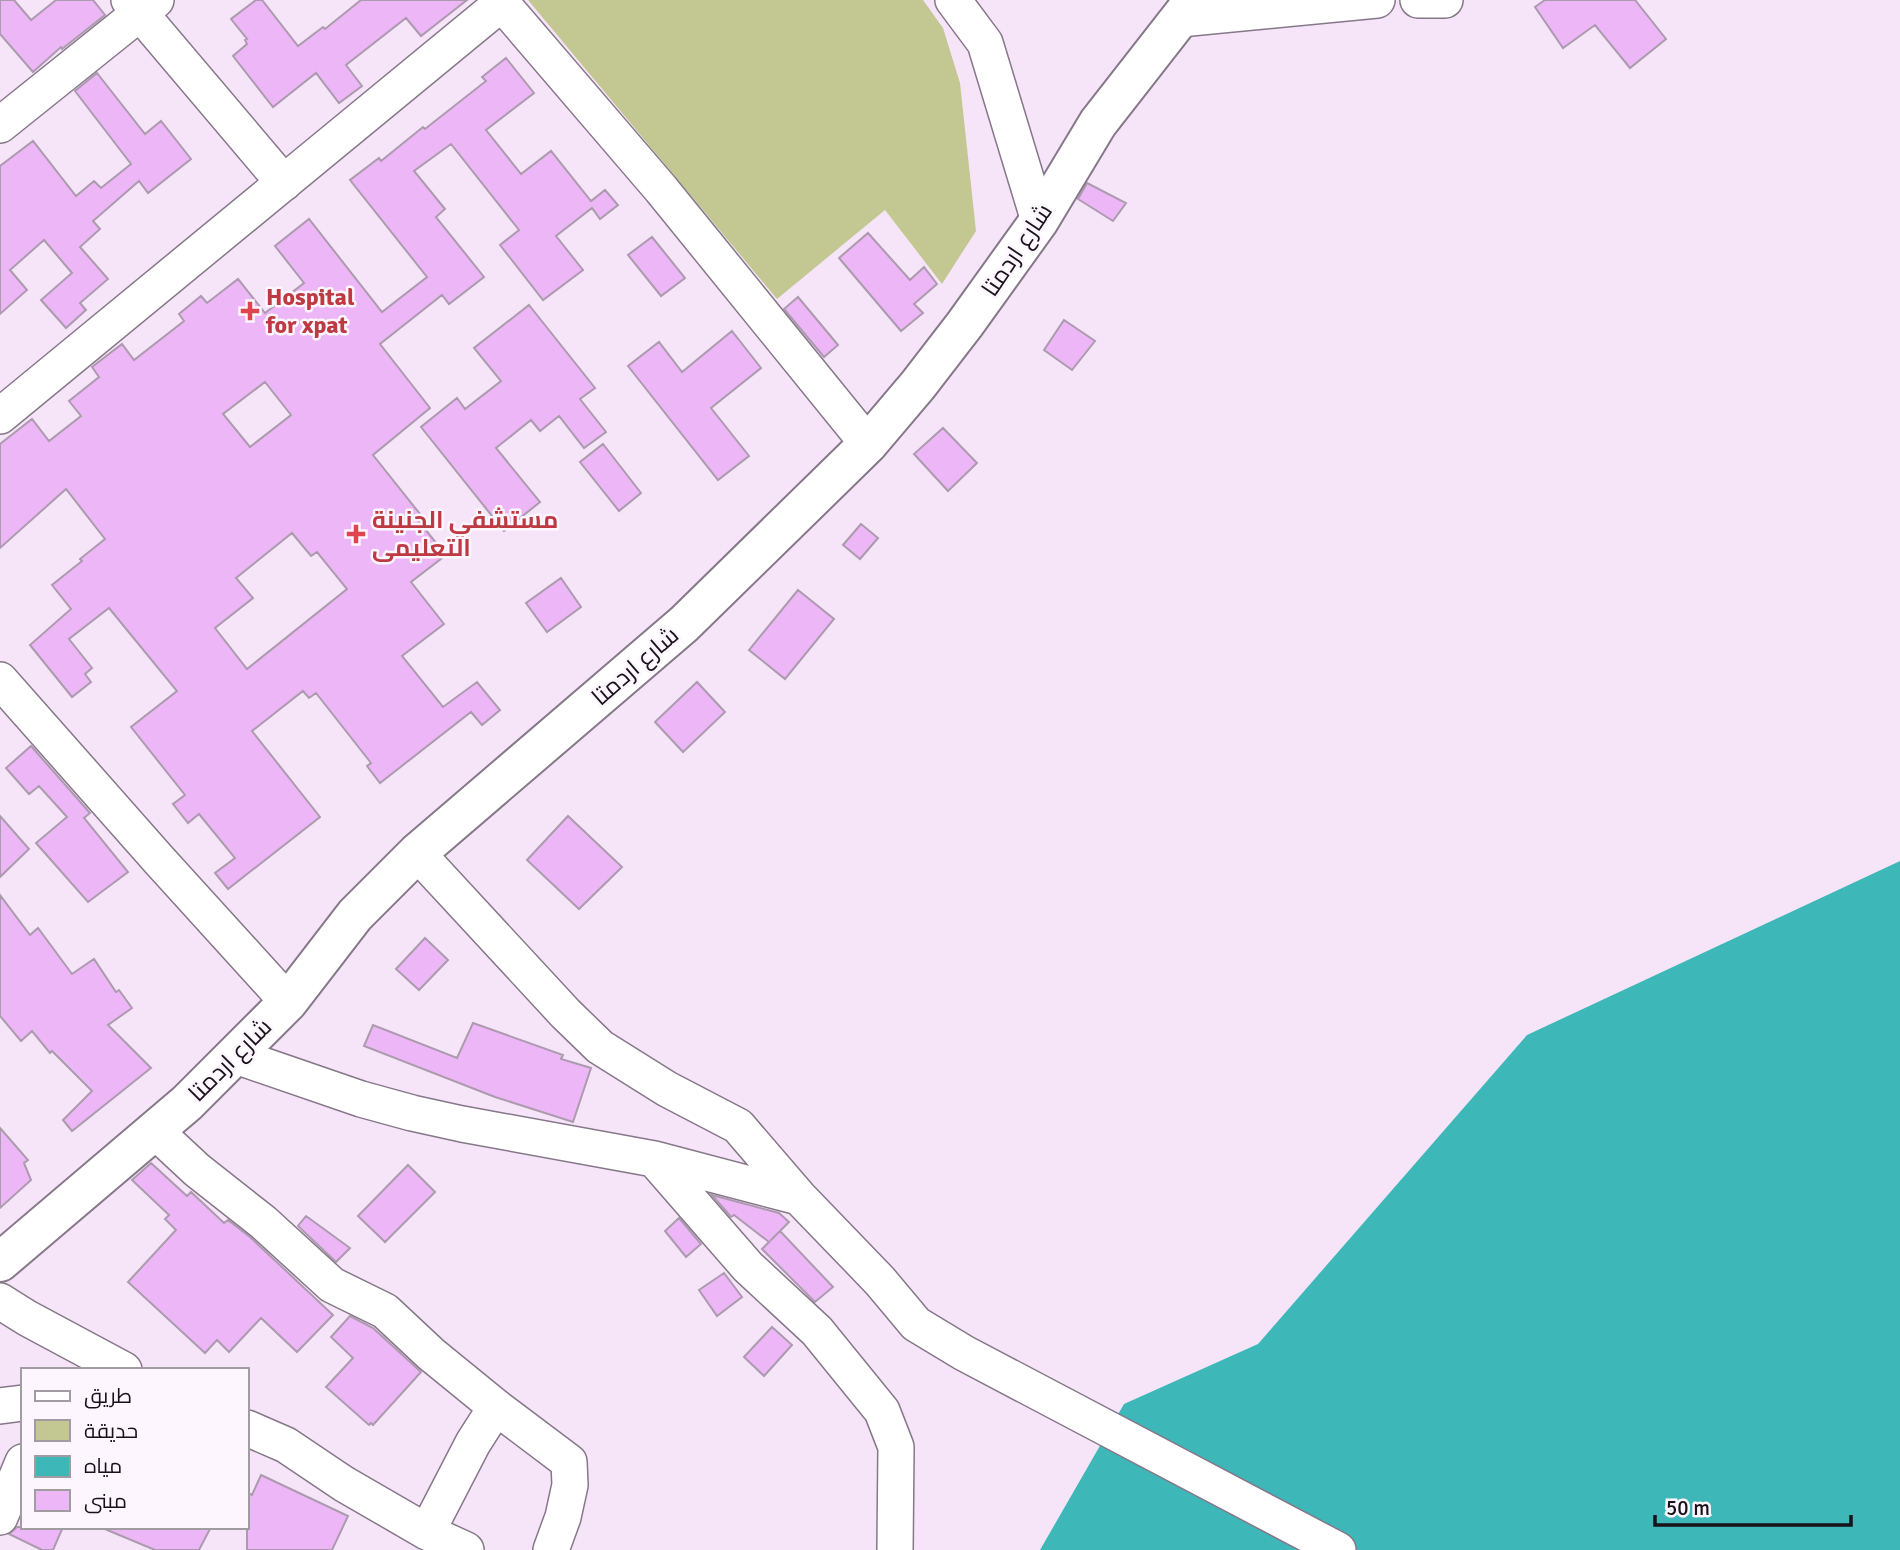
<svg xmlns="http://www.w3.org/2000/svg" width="1900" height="1550" font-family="Signika,Cairo,sans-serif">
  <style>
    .green { fill: #c3c892 }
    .water { fill: #3db7b8 }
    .building { fill: #edb6f6; stroke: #ac9bae; stroke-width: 2; fill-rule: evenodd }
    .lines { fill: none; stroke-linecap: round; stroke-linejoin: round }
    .minor-casing { stroke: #867789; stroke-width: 38 }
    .major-casing { stroke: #867789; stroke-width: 42 }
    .minor { stroke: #fff; stroke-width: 35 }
    .major { stroke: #fff; stroke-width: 38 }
    .health-dot { fill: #e0444e; stroke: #fdf6fe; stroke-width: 2.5 }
    .labels { text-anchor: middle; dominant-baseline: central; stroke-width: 5; stroke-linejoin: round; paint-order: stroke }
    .street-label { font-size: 24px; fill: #181219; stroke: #fdf6fe }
    .health-label { font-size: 24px; font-weight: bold; fill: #be3a42; stroke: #fdf6fe; text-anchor: start }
  </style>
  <rect width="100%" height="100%" fill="#f6e5f9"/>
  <!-- green -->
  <path class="green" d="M528,0H923L943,28L960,83L976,231L942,284L885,210L777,299Z"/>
  <!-- water -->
  <path class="water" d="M1900,861V1550H1040L1124,1404L1258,1344L1527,1035Z"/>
  <!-- building -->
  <path class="building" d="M0,0H14L31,20L56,0H93L105,15L62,49L61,47L33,72L0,34Z
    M256,0H262L298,46L323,27L325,29L361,0H467L421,36L406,18L346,65L362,86L339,103L316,73L273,107L233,56L247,44L245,40L247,39L231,19Z
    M1545,0H1635L1666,39L1630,68L1595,25L1563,48L1535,7Z
    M506,58L534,93L486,130L521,174L551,151L591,201L605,190L618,205L600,219L592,208L556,236L583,270L543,300L500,245L519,230L451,144L414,171L445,209L436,217L484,277L449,304L442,295L380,344L430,408L373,455L420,514L416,518L446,555L411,582L444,624L402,656L443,707L477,682L500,710L482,725L471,712L380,783L367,766L371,763L316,693L309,698L303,691L252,731L320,817L228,889L215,873L235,858L199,814L188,823L173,804L185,795L131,727L177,691L109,608L69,639L92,668L85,674L91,682L72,697L30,645L71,609L52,585L82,561L80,559L105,539L66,489L0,548V444L32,419L49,441L81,416L69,401L99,377L92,367L122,344L134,360L184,321L179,314L201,296L207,303L238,279L265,313L304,283L275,246L309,219L382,312L427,277L350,180L379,158L381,161L423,127L425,129L486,81L482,77ZM265,382L291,415L250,447L223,414ZM292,533L311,556L317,552L347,589L247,669L215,628L253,598L236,578Z
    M97,73L145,134L161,121L191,159L148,193L139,181L93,221L100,229L80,247L108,279L80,303L86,310L66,328L41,300L72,273L44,240L10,270L27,290L0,314V166L33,141L76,196L94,181L101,188L131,164L75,91Z
    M1087,183L1126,203L1113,221L1078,199Z
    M868,233L910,280L924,267L937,284L914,304L923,313L901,331L839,258Z
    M652,237L685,278L661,296L628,255Z
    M798,297L838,345L824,357L784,309Z
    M529,305L595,388L580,399L606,432L584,448L559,416L540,431L531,420L496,448L540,502L504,531L421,427L457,398L465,409L501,381L474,348Z
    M1064,320L1095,341L1072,370L1044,350Z
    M732,331L761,368L711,408L749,456L718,480L628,366L659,342L682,372Z
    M943,428L977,463L948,491L914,454Z
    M603,444L641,493L619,511L580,462Z
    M861,524L878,538L860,559L843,545Z
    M561,578L581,607L547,632L526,603Z
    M798,590L834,619L785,679L749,650Z
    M697,682L725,712L683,752L655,722Z
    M31,746L90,813L84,818L128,872L88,902L36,843L67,817L39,786L29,794L6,768Z
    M0,816L29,849L0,877Z
    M568,816L622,867L579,909L527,860Z
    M0,895L30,935L38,928L72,974L94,959L116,992L119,990L132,1008L108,1025L151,1068L72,1131L63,1120L92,1091L52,1051L50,1053L32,1031L21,1041L0,1016Z
    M425,938L448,960L419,990L396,969Z
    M473,1023L563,1055L561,1059L591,1068L573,1122L495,1097L364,1046L373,1025L457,1058Z
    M0,1128L28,1160L24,1163L31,1180L0,1208Z
    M151,1163L187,1196L191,1192L224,1223L228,1220L250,1237L333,1315L297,1352L261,1318L229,1352L217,1340L205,1353L128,1282L176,1230L165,1219L169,1215L132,1180Z
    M408,1165L435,1192L385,1242L358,1216Z
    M712,1195L779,1213L789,1222L770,1241L780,1231L833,1287L815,1302L762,1249L769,1242L734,1215L731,1217Z
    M306,1216L350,1248L336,1262L298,1226Z
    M679,1218L701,1244L686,1257L665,1231Z
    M724,1273L742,1297L717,1316L699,1290Z
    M350,1316L373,1328L421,1372L373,1425L371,1423L369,1425L326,1387L353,1358L331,1337Z
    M772,1327L792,1345L764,1376L744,1357Z
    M261,1475L348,1516L332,1550H247V1492L252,1495Z
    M17,1527H63L53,1550H42L9,1534Z
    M100,1527H211L199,1550H155Z"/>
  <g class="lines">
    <defs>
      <path id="minor" d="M129,0L284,183
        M499,0L661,189L868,444
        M953,0L985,43L1039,221
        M1418,0H1445
        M1180,19L1377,0
        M0,125L156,0
        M0,416L502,3
        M0,680L159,860L288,1002
        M417,853L565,1013L600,1047L667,1089L738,1126L799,1197L880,1281L916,1324L964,1353L1338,1550
        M236,1056L361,1099L412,1113L462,1124L654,1159L799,1197
        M154,1130L197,1170L263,1222L332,1285L385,1311L431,1354L496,1407
        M654,1159L748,1267L817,1331L882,1411L896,1447L895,1550
        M0,1301L27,1318L124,1370
        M0,1406L23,1403
        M247,1428L286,1445L344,1484L427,1532L466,1550
        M0,1517L23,1462
        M427,1532L473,1443L496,1407L569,1462L570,1485L563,1517L551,1550"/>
      <path id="major" d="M0,1262L187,1103L288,1002L355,915L417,853L684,624L868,444L918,385L965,324L1039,221L1098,123L1194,0"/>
    </defs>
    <!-- minor casing -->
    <use href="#minor" class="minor-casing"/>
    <!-- major casing -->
    <use href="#major" class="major-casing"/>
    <!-- minor -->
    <use href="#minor" class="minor"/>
    <!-- major -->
    <use href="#major" class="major"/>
  </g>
  <!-- markers -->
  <g class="health-dot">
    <path d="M246.5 300.5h7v7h7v7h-7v7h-7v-7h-7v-7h7z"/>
    <path d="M352.5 523.5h7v7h7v7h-7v7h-7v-7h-7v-7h7z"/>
  </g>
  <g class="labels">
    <!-- street labels -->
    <g class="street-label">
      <text transform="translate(1017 250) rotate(-56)">شارع اردمتا</text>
      <text transform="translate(635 666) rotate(-41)">شارع اردمتا</text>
      <text transform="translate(230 1060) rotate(-45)">شارع اردمتا</text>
    </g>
    <!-- health labels -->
    <g class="health-label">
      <text x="266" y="297">Hospital<tspan x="266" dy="28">for xpat</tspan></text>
      <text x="372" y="520">مستشفي الجنينة<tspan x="372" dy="28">التعليمى</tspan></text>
    </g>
  </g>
  <!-- legend -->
  <rect x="21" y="1368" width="228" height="161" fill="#fdf6fe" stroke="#a19ba2" stroke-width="2"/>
  <rect x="35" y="1391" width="35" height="10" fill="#ffffff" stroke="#a19ba2" stroke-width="2"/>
  <text x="84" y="1403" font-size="21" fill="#181219">طريق</text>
  <rect x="35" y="1420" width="35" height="21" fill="#c3c892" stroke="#a19ba2" stroke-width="2"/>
  <text x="84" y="1438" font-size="21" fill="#181219">حديقة</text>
  <rect x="35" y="1456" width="35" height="21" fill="#3db7b8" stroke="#a19ba2" stroke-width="2"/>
  <text x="84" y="1473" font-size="21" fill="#181219">مياه</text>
  <rect x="35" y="1490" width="35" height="21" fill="#edb6f6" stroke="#a19ba2" stroke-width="2"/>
  <text x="84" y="1508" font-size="21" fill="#181219">مبنى</text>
  <!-- scale -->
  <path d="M1655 1515v10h196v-10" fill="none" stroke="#181219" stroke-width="3.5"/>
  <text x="1666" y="1515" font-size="21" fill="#181219" stroke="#fdf6fe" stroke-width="5" paint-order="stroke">50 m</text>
</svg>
